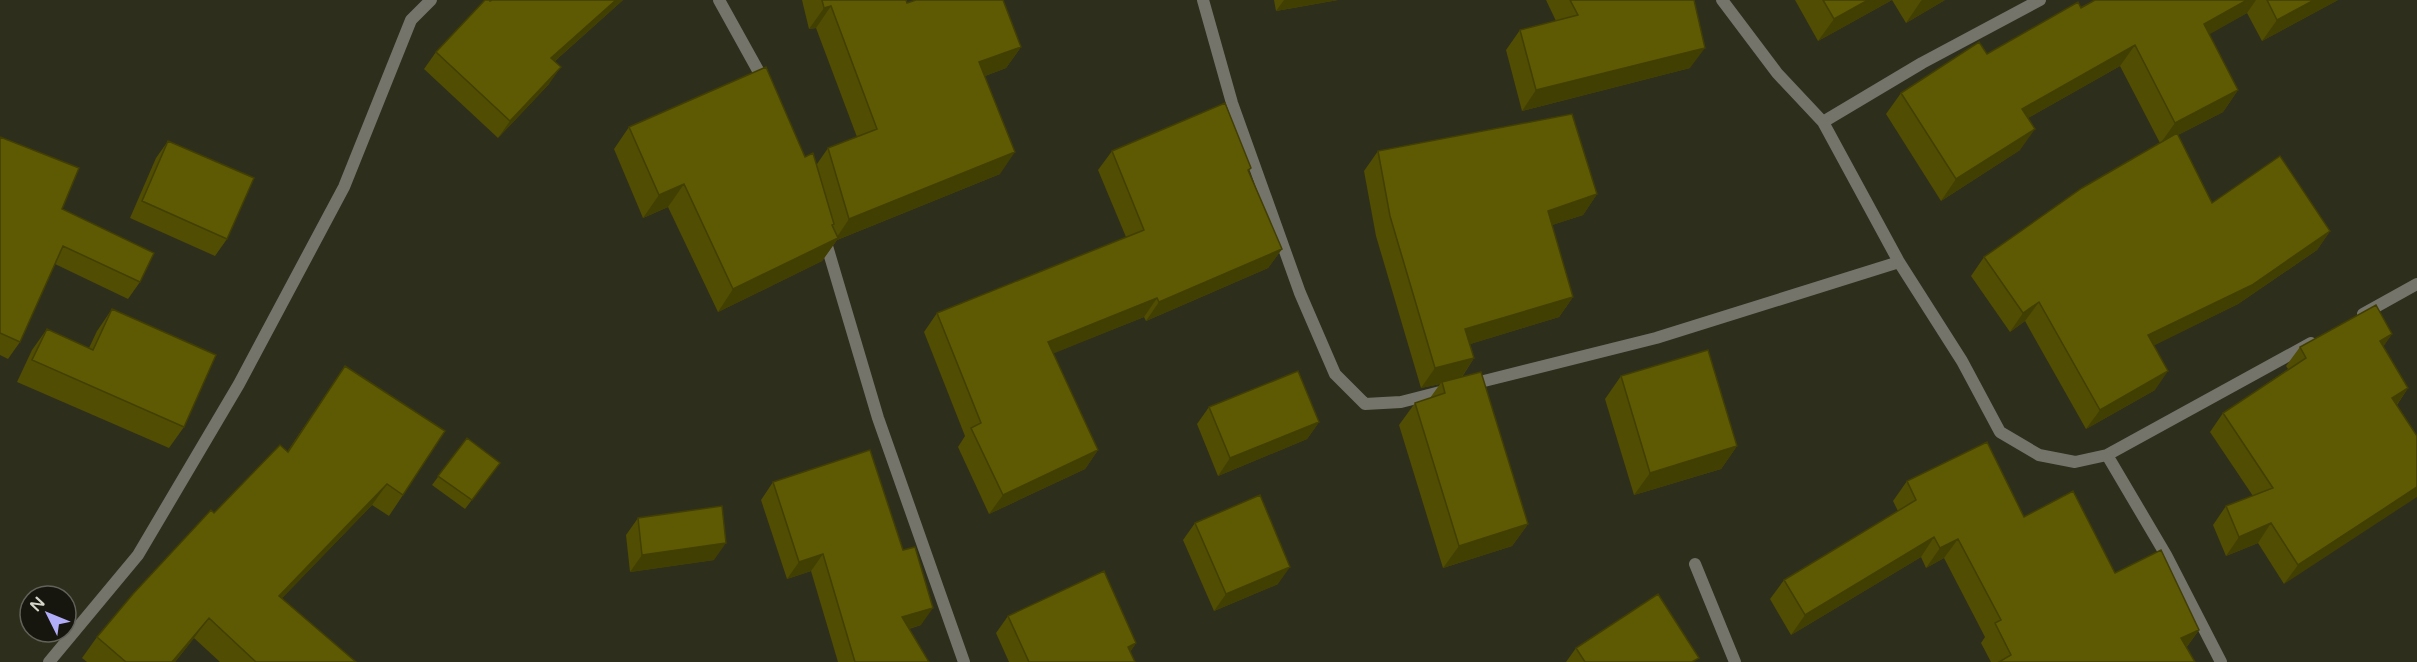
<svg xmlns="http://www.w3.org/2000/svg" width="2417" height="662" font-family="'Varela Round',sans-serif">
  <style>
    .lines { fill: none; stroke-linecap: round; stroke-linejoin: round }
    .minor { stroke: #74746b; stroke-width: 12 }
    .wall { fill: #514d03 }
    .shaded-wall { fill: #423f03 }
    .building { fill: #5e5a04; stroke: #423f03; stroke-width: 1.5 }
  </style>
  <rect width="100%" height="100%" fill="#2e2e1c"/>
  <g class="lines">
    <!-- minor -->
    <path class="minor" d="M719,0L765,83
      M1203,0L1232,103L1300,293L1335,374L1365,404L1401,402L1448,390
      M1722,0L1777,73L1823,122L1899,262L1962,361L2000,432L2039,455L2075,462L2107,455L2166,555L2221,662
      M1823,122L1922,63L2040,0
      M824,236L878,418L964,662
      M2363,314L2417,284
      M1468,385L1656,338L1899,262
      M2107,455L2311,343
      M1695,564L1735,662
      M49,662L138,555L239,384L344,187L411,20L431,0"/>
  </g>
  <!-- wall -->
  <path class="wall" d="M492,0H623L555,61L549,84L498,138L424,69L436,52Z
    M802,0H906L907,3L1021,47L1006,68L985,76L1000,174L837,240L822,261L718,312L668,207L643,218L614,149L629,127L805,157L817,164L828,148L857,137L816,28L809,29Z
    M1274,0H1338L1276,11Z
    M1546,0H1694L1690,68L1522,111L1506,50L1520,30L1556,21Z
    M1795,0H1945L1906,23L1892,0L1818,41Z
    M2095,0H2338L2262,41L2247,13L2209,34L2238,90L2223,112L2178,135L2212,203L2330,231L2317,250L2238,304L2154,345L2155,390L2086,429L2025,321L2010,332L1971,276L1984,257L2160,143L2120,66L2028,118L2020,150L1941,201L1886,114L1901,93L1987,54Z
    M0,137L62,209L140,282L128,299L55,264L20,342L8,359L0,355Z
    M168,141L227,239L215,256L130,218L156,158Z
    M1112,151L1251,168L1249,172L1282,249L1268,268L1146,321L1144,317L1053,353L1098,450L1085,469L989,514L958,447L965,436L924,332L937,313L1126,237L1098,170Z
    M1378,151L1597,194L1583,215L1552,225L1573,297L1559,317L1470,344L1474,358L1462,377L1528,524L1512,546L1443,568L1399,425L1415,403L1430,398L1440,384L1421,388L1376,236L1364,171Z
    M112,309L184,427L169,448L17,382L32,350L47,329L89,348L97,331Z
    M2392,334L2383,346L2408,388L2397,405L2417,436L2284,584L2258,543L2226,556L2213,525L2226,506L2253,496L2210,432L2223,413L2288,369L2286,366L2300,347Z
    M345,366L403,495L389,516L372,505L282,598L356,662H220L194,638L175,662H87L82,658L97,637L214,513L287,452Z
    M1621,376L1737,446L1721,469L1634,495L1605,399Z
    M1209,407L1319,422L1307,439L1218,476L1197,424Z
    M467,438L500,463L465,509L432,485Z
    M1907,481L2024,517L2115,573L2199,630L2186,648L2195,662H1991L1981,643L1985,637L1944,558L1926,568L1921,557L1791,635L1770,599L1784,580L1898,511L1893,501Z
    M773,482L903,550L921,625L909,629L929,662H838L811,571L787,579L761,500Z
    M638,518L714,560L630,572L626,535Z
    M1195,523L1278,584L1214,611L1183,540Z
    M1008,616L1136,643L1130,652L1135,662H1009L996,633Z
    M1576,648L1696,662H1566Z"/>
  <!-- shaded-wall -->
  <path class="shaded-wall" d="M616,0H623L539,75L551,58Z
    M1284,0H1338L1276,11Z
    M1868,0H1892L1818,41L1834,19Z
    M1922,0H1945L1906,23L1921,1Z
    M2247,0H2256L2247,13L2189,46L2204,24Z
    M2314,0H2338L2262,41L2277,20Z
    M831,6L816,28L809,29L824,8Z
    M2135,45L2120,66L2007,130L2022,109Z
    M1021,47L1006,68L964,84L979,62Z
    M1705,48L1690,68L1522,111L1536,90Z
    M561,67L549,84L498,138L510,121Z
    M2238,90L2223,112L2160,144L2175,123Z
    M2035,129L2020,150L1941,201L1956,179Z
    M1015,152L1000,174L837,240L822,261L718,312L733,289L835,240L849,219Z
    M684,184L668,207L643,218L659,195Z
    M1597,194L1583,215L1534,231L1548,211Z
    M2330,231L2317,250L2238,304L2135,355L2148,335Z
    M1282,249L1268,268L1146,321L1159,302Z
    M1573,297L1559,317L1451,350L1465,329Z
    M1157,298L1144,317L1035,361L1048,342Z
    M2039,302L2025,321L2010,332L2023,313Z
    M2392,334L2379,353L2380,341Z
    M1474,358L1460,379L1442,382L1440,384L1421,388L1435,368Z
    M2168,371L2155,390L2086,429L2100,410Z
    M2408,388L2395,407L2392,398Z
    M1319,422L1307,439L1218,476L1230,458Z
    M1737,446L1721,469L1634,495L1650,473Z
    M1098,450L1085,469L989,514L1003,495Z
    M387,484L372,505L265,616L279,596Z
    M2417,487V497L2284,584L2298,565Z
    M2271,523L2258,543L2226,556L2239,537Z
    M1528,524L1512,546L1443,568L1459,546Z
    M1934,537L1921,557L1791,635L1805,615Z
    M1958,539L1944,558L1926,568L1940,548Z
    M726,543L714,560L630,572L642,555Z
    M823,554L811,571L787,579L799,562Z
    M1290,567L1278,584L1214,611L1226,594Z
    M933,608L921,625L890,634L902,617Z
    M209,618L194,638L175,662H172Z
    M2199,630L2185,649L2181,638Z
    M1136,643L1124,660L1128,647Z"/>
  <!-- building -->
  <path class="building" d="M485,0H489L490,1L492,0H616L551,58L561,67L510,121L436,52Z
    M822,0H906L907,3L916,0H1003L1021,47L979,62L1015,152L849,219L828,148L877,129L831,6L824,8Z
    M1570,0H1694L1705,48L1536,90L1520,30L1578,15Z
    M1823,0H1868L1834,19Z
    M2095,0H2247L2204,24L2238,90L2175,123L2135,45L2022,109L2035,129L1956,179L1901,93L1979,42L1987,54L2078,2L2081,8Z
    M2267,0H2314L2277,20Z
    M766,67L805,157L813,153L834,224L832,225L838,238L733,289L684,184L659,195L629,127Z
    M1225,103L1251,168L1248,170L1282,249L1159,302L1157,298L1048,342L1098,450L1003,495L971,428L981,423L937,313L1144,230L1112,151Z
    M1572,114L1597,194L1548,211L1573,297L1465,329L1474,358L1435,368L1390,216L1378,151Z
    M2177,133L2212,203L2280,156L2330,231L2252,285L2148,335L2168,371L2100,410L2039,302L2023,313L1984,257L2082,188Z
    M0,137L79,168L62,209L154,253L140,282L63,246L20,342L0,333Z
    M168,141L254,178L227,239L142,201Z
    M2376,305L2392,334L2380,341L2408,388L2392,398L2417,436V487L2298,565L2271,523L2239,537L2226,506L2273,488L2223,413L2306,358L2300,347Z
    M112,309L216,355L184,427L32,360L47,329L93,350Z
    M1708,350L1737,446L1650,473L1621,376Z
    M345,366L445,431L403,495L387,484L279,596L356,662H256L209,618L172,662H126L97,637L133,594L211,510L214,513L280,445L288,452Z
    M1298,371L1319,422L1230,458L1209,407Z
    M1481,372L1528,524L1459,546L1415,403L1445,393L1442,382Z
    M467,438L500,463L472,500L438,476Z
    M1987,442L2024,517L2073,491L2115,573L2161,550L2199,630L2181,638L2195,662H1999L2011,655L1995,623L2001,620L1958,539L1940,548L1934,537L1805,615L1784,580L1916,500L1907,481Z
    M870,450L903,550L915,547L933,608L902,617L929,662H855L823,554L799,562L773,482Z
    M1260,495L1290,567L1226,594L1195,523Z
    M722,506L726,543L642,555L638,518Z
    M1104,571L1136,643L1128,647L1135,662H1029L1008,616Z
    M1658,594L1699,658L1692,662H1585L1576,648Z"/>
  <!-- north arrow -->
  <g transform="translate(48 614) rotate(313)"><circle r="28" fill="#16150e" stroke="#63625a" stroke-width="1.5"/>
  <path d="M0-4.5L10 22L0 15L-10 22Z" fill="#b2adf9"/>
  <text y="-9" font-size="16" font-weight="bold" text-anchor="middle" fill="#d6d6cb">N</text>
  </g>
</svg>
